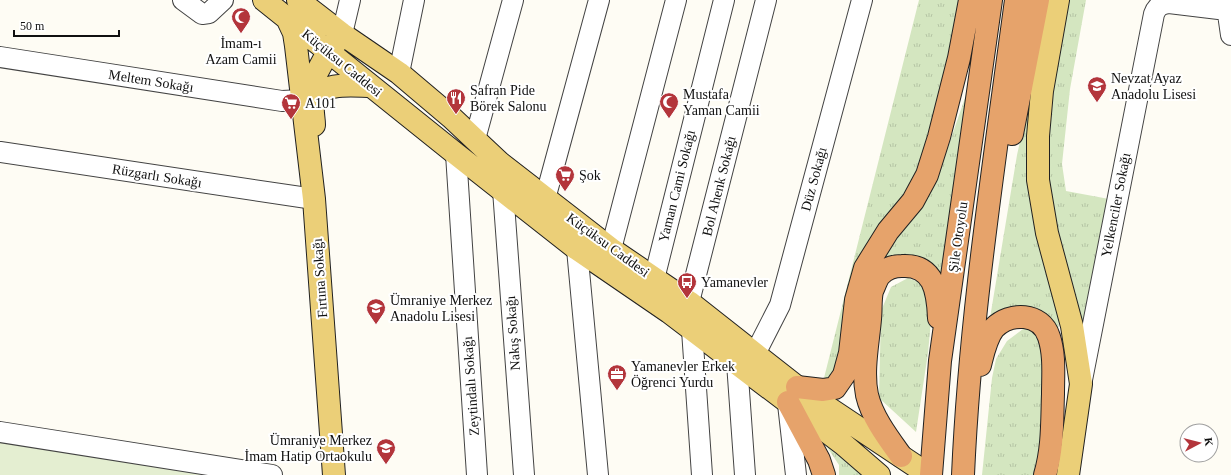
<svg xmlns="http://www.w3.org/2000/svg" width="1231" height="475" font-family="'Times New Roman',serif">
  <style>
    .grass { fill: url(#grass-tufts) }
    .pitch { fill: #e4eed1 }
    .lines { fill: none; stroke-linecap: round; stroke-linejoin: round }
    .minor-casing { stroke: #434343; stroke-width: 22 }
    .major-casing { stroke: #212121; stroke-width: 24 }
    .highway-casing { stroke: #212121; stroke-width: 24 }
    .minor { stroke: #fff; stroke-width: 20 }
    .major { stroke: #ebcf78; stroke-width: 22 }
    .highway { stroke: #e6a36b; stroke-width: 22 }
    .labels { text-anchor: middle; dominant-baseline: central; stroke-width: 4; stroke-linejoin: round; paint-order: stroke }
    .poi-label { font-size: 14px; fill: #101010; stroke: #fff; text-anchor: start }
    .street-label { font-size: 14px; fill: #101010; stroke: #fff }
  </style>
  <defs>
    <pattern id="grass-tufts" width="24" height="20" patternUnits="userSpaceOnUse"><rect width="24" height="20" fill="#d4e6c0"/><path d="M3 7l-1-3M5 7V3M7 7l1-3M15 17l-1-3M17 17v-4M19 17l1-3" fill="none" stroke="#b5c4a4"/></pattern>
  </defs>
  <rect width="100%" height="100%" fill="#fefcf4"/>
  <!-- grass -->
  <path class="grass" d="M919,0H962L945,82L922,163L892,213L842,364L830,383L824,378Z
    M1068,0H1086L1070,89L1062,164L1066,191L1109,199L1083,335L1056,235L1047,165L1055,77Z
    M1033,83L1028,150L1030,202L1044,266L1059,319L1058,333L990,318L1017,155Z
    M966,95L940,280L873,267L939,173Z
    M908,278L927,285L932,310L928,353L916,432L879,398L881,311L891,287Z
    M1023,329L1037,330L1043,341L1046,397L1040,465L1035,475H982L992,378L996,359L1007,341Z
    M825,444L862,475H839V465Z"/>
  <!-- pitch -->
  <path class="pitch" d="M0,438L212,475H0Z"/>
  <g class="lines">
    <defs>
      <path id="minor" d="M183,0L202,14L209,13L223,0
        M1226,0L1231,35
        M342,34L350,0
        M0,57L282,101L302,100
        M399,73L414,0
        M475,139L513,0
        M0,152L314,199
        M456,154L477,475
        M503,190L524,475
        M545,199L599,0
        M577,249L598,475
        M611,249L676,0
        M654,279L724,0
        M689,302L766,0
        M692,330L702,475
        M755,354L780,305L862,0
        M737,363L745,475
        M1082,380L1154,14C1157,6 1161,4 1169,3L1227,10
        M788,404L796,475
        M0,432L272,475"/>
      <path id="major" d="M264,0L456,154L577,249L669,312L843,444L879,475
        M298,0L342,34L399,73L451,117L500,163L611,249L689,302L797,387L929,475
        M1058,0L1042,91L1038,136V180L1047,233L1072,326L1081,384L1068,475
        M287,18L294,33L296,46L314,199L334,475
        M302,100L328,52L337,41
        M314,125C314,117 311,108 314,100C322,81 355,86 371,86"/>
      <path id="highway" d="M1012,134L1038,0
        M980,365C983,353 986,338 994,328C1010,312 1041,312 1049,337C1055,355 1053,375 1053,394C1052,422 1053,448 1045,475
        M797,387L823,390L835,388L844,375L850,353L856,300L865,268L888,231L913,201L927,175L939,137L959,58L970,0
        M788,402L819,460L824,475
        M901,456C888,438 872,417 867,395C862,371 868,343 870,319C871,310 870,299 872,291C874,287 877,278 880,275C886,268 895,266 902,266C934,264 938,292 939,318
        M931,475L940,361L991,0
        M963,475C970,316 995,158 1016,0"/>
    </defs>
    <!-- minor casing -->
    <use href="#minor" class="minor-casing"/>
    <!-- major casing -->
    <use href="#major" class="major-casing"/>
    <!-- highway casing -->
    <use href="#highway" class="highway-casing"/>
    <!-- minor -->
    <use href="#minor" class="minor"/>
    <!-- major -->
    <use href="#major" class="major"/>
    <!-- highway -->
    <use href="#highway" class="highway"/>
  </g>
  <!-- icons -->
  <defs>
    <symbol id="mosque-pin" viewBox="-11 -11 22 30"><path d="M0 17L-7.5 6A9.5 9.5 0 1 1 7.5 6Z" fill="#b3353b" stroke="#fff"/><path d="M3.5-4.9A6 6 0 1 0 3.5 4.9A5 5 0 1 1 3.5-4.9Z" fill="#fff"/></symbol>
    <symbol id="school-pin" viewBox="-11 -11 22 30"><path d="M0 17L-7.5 6A9.5 9.5 0 1 1 7.5 6Z" fill="#b3353b" stroke="#fff"/><path d="M0-5L7-2L0 1L-7-2ZM-4 1L0 2.5L4 1V4Q0 6-4 4Z" fill="#fff"/></symbol>
    <symbol id="restaurant-pin" viewBox="-11 -11 22 30"><path d="M0 17L-7.5 6A9.5 9.5 0 1 1 7.5 6Z" fill="#b3353b" stroke="#fff"/><path d="M-5-6h1v4h1v-4h1v4h1v-4h1v5L-1.5 .5V6h-2V.5L-5-1ZM5-6V6H3V1.5H1.5Q1.5-4 5-6Z" fill="#fff"/></symbol>
    <symbol id="supermarket-pin" viewBox="-11 -11 22 30"><path d="M0 17L-7.5 6A9.5 9.5 0 1 1 7.5 6Z" fill="#b3353b" stroke="#fff"/><path d="M-6-5.5h2.5l.6 2H6L4.5 2H-2.5L-4.4-4H-6ZM-1.5 3.2a1.3 1.3 0 1 0 .1 0ZM3 3.2a1.3 1.3 0 1 0 .1 0Z" fill="#fff"/></symbol>
    <symbol id="bus-pin" viewBox="-11 -11 22 30"><path d="M0 17L-7.5 6A9.5 9.5 0 1 1 7.5 6Z" fill="#b3353b" stroke="#fff"/><path d="M-5-6H5V4H4V6H2V4H-2V6H-4V4H-5ZM-3.5-4V0h7V-4ZM-3.5 1.2v1.5H-2V1.2ZM2 1.2v1.5H3.5V1.2Z" fill="#fff"/></symbol>
    <symbol id="office-pin" viewBox="-11 -11 22 30"><path d="M0 17L-7.5 6A9.5 9.5 0 1 1 7.5 6Z" fill="#b3353b" stroke="#fff"/><path d="M-6-3h4V-5.5h4V-3h4V5H-6ZM-1-4.5V-3h2v-1.5ZM-6 0V1H6V0Z" fill="#fff"/></symbol>
  </defs>
  <g fill-rule="evenodd">
    <use href="#mosque-pin" x="230" y="6" width="22" height="30"/>
    <use href="#school-pin" x="1086" y="75" width="22" height="30"/>
    <use href="#restaurant-pin" x="445" y="87" width="22" height="30"/>
    <use href="#mosque-pin" x="658" y="91" width="22" height="30"/>
    <use href="#supermarket-pin" x="280" y="92" width="22" height="30"/>
    <use href="#supermarket-pin" x="554" y="164" width="22" height="30"/>
    <use href="#bus-pin" x="676" y="271" width="22" height="30"/>
    <use href="#school-pin" x="365" y="297" width="22" height="30"/>
    <use href="#office-pin" x="606" y="363" width="22" height="30"/>
    <use href="#school-pin" x="375" y="437" width="22" height="30"/>
  </g>
  <g class="labels">
    <!-- poi labels -->
    <g class="poi-label">
      <text x="241" y="43" text-anchor="middle">İmam-ı<tspan x="241" dy="16">Azam Camii</tspan></text>
      <text x="1111" y="78">Nevzat Ayaz<tspan x="1111" dy="16">Anadolu Lisesi</tspan></text>
      <text x="470" y="90">Safran Pide<tspan x="470" dy="16">Börek Salonu</tspan></text>
      <text x="683" y="94">Mustafa<tspan x="683" dy="16">Yaman Camii</tspan></text>
      <text x="305" y="103">A101</text>
      <text x="579" y="175">Şok</text>
      <text x="701" y="282">Yamanevler</text>
      <text x="390" y="300">Ümraniye Merkez<tspan x="390" dy="16">Anadolu Lisesi</tspan></text>
      <text x="631" y="366">Yamanevler Erkek<tspan x="631" dy="16">Öğrenci Yurdu</tspan></text>
      <text x="372" y="440" text-anchor="end">Ümraniye Merkez<tspan x="372" dy="16">İmam Hatip Ortaokulu</tspan></text>
    </g>
    <!-- street labels -->
    <g class="street-label">
      <text transform="translate(342 63) rotate(39)">Küçüksu Caddesi</text>
      <text transform="translate(151 81) rotate(9)">Meltem Sokağı</text>
      <text transform="translate(157 176) rotate(9)">Rüzgarlı Sokağı</text>
      <text transform="translate(814 179) rotate(-75)">Düz Sokağı</text>
      <text transform="translate(677 186) rotate(-76)">Yaman Cami Sokağı</text>
      <text transform="translate(719 186) rotate(-76)">Bol Ahenk Sokağı</text>
      <text transform="translate(1116 205) rotate(-79)">Yelkenciler Sokağı</text>
      <text transform="translate(958 237) rotate(-82)">Şile Otoyolu</text>
      <text transform="translate(608 245) rotate(36)">Küçüksu Caddesi</text>
      <text transform="translate(320 278) rotate(-94)">Fırtına Sokağı</text>
      <text transform="translate(513 333) rotate(-94)">Nakış Sokağı</text>
      <text transform="translate(471 386) rotate(-94)">Zeytindalı Sokağı</text>
    </g>
  </g>
  <!-- north arrow -->
  <g transform="translate(1199 443) rotate(83)"><circle r="19" fill="#ffffff" stroke="#9f9f9f"/>
  <path d="M0-3L7 15L0 10L-7 15Z" fill="#b3353b"/>
  <text y="-6" font-size="11" font-weight="bold" text-anchor="middle" fill="#101010">K</text>
  </g>
  <!-- scale -->
  <path d="M14 30v6h105v-6" fill="none" stroke="#101010" stroke-width="2"/>
  <text x="20" y="30" font-size="12" fill="#101010" stroke="#ffffff" stroke-width="3" paint-order="stroke">50 m</text>
</svg>
